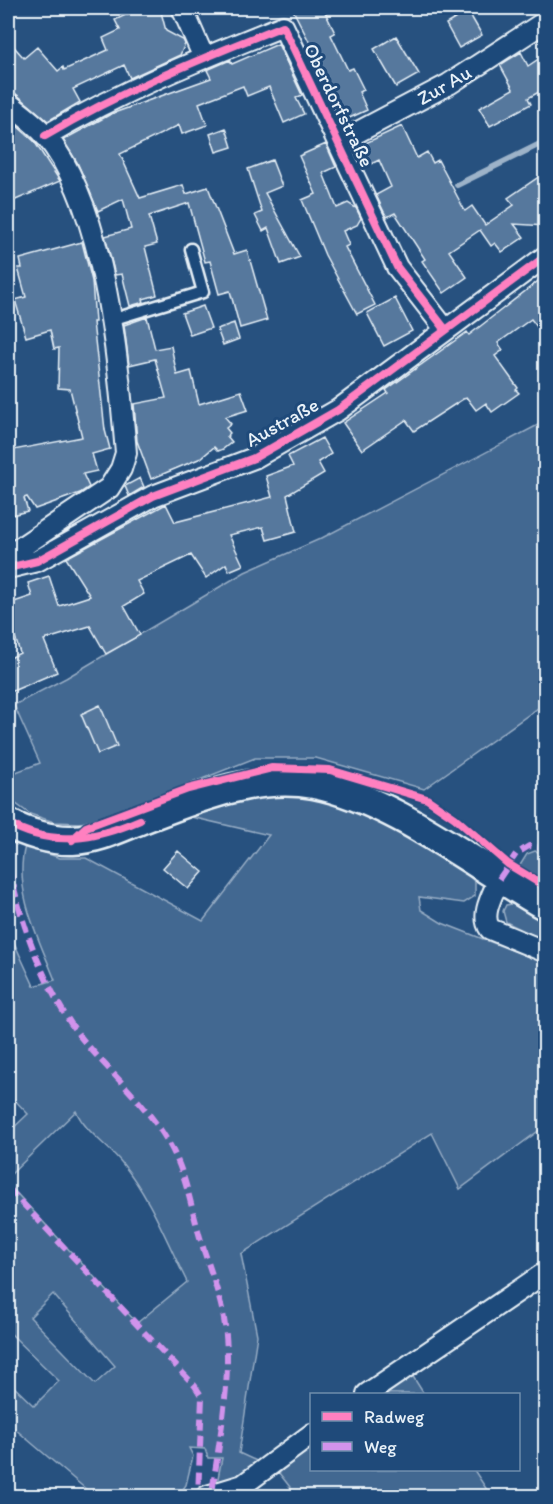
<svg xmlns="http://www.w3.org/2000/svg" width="553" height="1504" font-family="Itim,sans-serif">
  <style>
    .green { fill: #436891; stroke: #96acc4; stroke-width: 1.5; fill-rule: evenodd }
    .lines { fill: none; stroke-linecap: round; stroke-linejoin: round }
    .stream { stroke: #9db3c9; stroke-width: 6 }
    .building { fill: #57789d; stroke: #e8f1f8; stroke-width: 1.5 }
    .lane-casing { stroke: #e8f1f8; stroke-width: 15 }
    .street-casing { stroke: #e8f1f8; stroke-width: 24 }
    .secondary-casing { stroke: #e8f1f8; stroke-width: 33 }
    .lane { stroke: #1f4a7a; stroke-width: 10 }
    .street { stroke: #1f4a7a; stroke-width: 20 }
    .secondary { stroke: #1f4a7a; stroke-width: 28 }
    .quiet { stroke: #d193ec; stroke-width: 6; stroke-dasharray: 12 6; stroke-linecap: butt }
    .cycleway-casing { stroke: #1f4a7a; stroke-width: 11 }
    .cycleway { stroke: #ff80c0; stroke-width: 8 }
    .labels { text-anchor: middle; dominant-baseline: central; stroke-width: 6; stroke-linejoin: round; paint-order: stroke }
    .street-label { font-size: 20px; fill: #e8f1f8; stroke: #1f4a7a }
  </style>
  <rect width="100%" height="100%" fill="#27517f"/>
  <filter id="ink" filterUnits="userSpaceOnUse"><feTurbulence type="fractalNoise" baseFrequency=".0167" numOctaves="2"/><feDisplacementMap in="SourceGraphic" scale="12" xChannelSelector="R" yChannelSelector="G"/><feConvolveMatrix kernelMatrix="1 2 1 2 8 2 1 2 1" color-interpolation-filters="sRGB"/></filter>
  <g filter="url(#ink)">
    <!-- green -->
    <path class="green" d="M538,425L545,431V703L424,789L316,758H255L113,814L81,823L54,822L30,814L8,798V775L40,763L14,705L66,678L245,572L320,539Z
      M270,796L324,799L354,808L461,868L475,882V896L464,903L419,897L421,910L442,923L545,963V1126L460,1189L432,1133L241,1254L257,1335L239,1453L263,1464L240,1480L217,1483L222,1458H208L205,1449L189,1448L193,1456L186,1485L178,1496H94L8,1423V1381L34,1406L59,1381L8,1331V1184L137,1323L187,1282C167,1242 150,1197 122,1163C107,1144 86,1133 76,1111L8,1177V1133L28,1114L8,1093V937L11,936L34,986L55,980C39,939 13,891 25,846L60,858H86L203,921L269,835L191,817L215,806ZM53,1294L115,1366L95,1384L30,1317Z
      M535,851L545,854V882L519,867L527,854Z
      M518,903L545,919V941L506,922L503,911L506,905Z
      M412,1375L424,1394H387Z
      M311,1443L312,1470H474L491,1496H297L279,1473Z"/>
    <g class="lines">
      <!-- stream -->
      <path class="stream" d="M457,185L546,141"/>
    </g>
    <!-- building -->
    <path class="building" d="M152,8H160L166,31L183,40L185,44L180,55L130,78L124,65L73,89L80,102L48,121L16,94L8,91V40L24,58L37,47L58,71L63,67L64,70L108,50L103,38L120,30L115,20L136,10Z
      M292,8H323L335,33L331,35L348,70L353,68L364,90L359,92L367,110L345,120L327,83L324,85L314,63L319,61Z
      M468,11L482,35L459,48L446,24Z
      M396,36L419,74L396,87L374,49Z
      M278,44L302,95L296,98L304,114L284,123L269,87L247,96L243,86L199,103L207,125L182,134L179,125L120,154L140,198L183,185L186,194L208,187L234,254L247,250L267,320L240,328L230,291L219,294L210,261L205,262L189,203L149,216L157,244L145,247L157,295L143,299L144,302L130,306L122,274L115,275L105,236L131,229L123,199L98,211L77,162L63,140L111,114L211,78L207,70L230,60L232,64Z
      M521,52L528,66L546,54V88L528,98L531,104L490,126L479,108L513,89L500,65Z
      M8,118L34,141L60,181L11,202L8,193Z
      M402,126L417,158L427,152L433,163L438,160L465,211L472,206L485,225L514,205L508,198L546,172V226L514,224L524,237L502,252L495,243L491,246L480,230L449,251L467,277L444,293L422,261L425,259L395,213L387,217L384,212L376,195L391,187L379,160L367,166L357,147Z
      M226,128L232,147L216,152L210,134Z
      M326,144L336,167L323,173L337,208L348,203L356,208L361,218L357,225L343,231L349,245L345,247L375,305L357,314L325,255L302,200L316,194L299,156Z
      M272,160L282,186L265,193L300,257L281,264L268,228L263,231L255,215L262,212L248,169Z
      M82,242L92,281L95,322H93L105,430L110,449L92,454L97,471L83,474L89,487L80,493L35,509L27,497L24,498L28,511L8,516V451L82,437L70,389L58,388L59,348L54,349L50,330L26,337L15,300L26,297L18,268H22L20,259Z
      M546,275V338L531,319L498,343L503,350L495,356L518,388L516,390L519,393L492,412L486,403L476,410L467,398L463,399L414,431L406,420L362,450L343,423L388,393L386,390L467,332L469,335Z
      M395,298L412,331L384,346L367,313Z
      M203,306L211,328L190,335L182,313Z
      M147,317L155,349L171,346L177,375L191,371L199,404L241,391L248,410L225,417L231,424L226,428L230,433L227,436L232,442L223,449L218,451L214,447L201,458L151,479L137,441L134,404L166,398L155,359L129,365L124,325Z
      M234,323L239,339L223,345L217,329Z
      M322,438L331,454L318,462L324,473L287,495L296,532L267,540L263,527L229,535L243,565L229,571L226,564L206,578L191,555L137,581L144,594L124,606L140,635L106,654L90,626L44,640L57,672L8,693V659L20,653L8,614V604L32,596L28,583L49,576L59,606L90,596L66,558L166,504L175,522L272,497L266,476L293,466L288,456Z
      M140,478L144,487L129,496L125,486Z
      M100,705L117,746L98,754L81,714Z
      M178,851L203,872L188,889L163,868Z"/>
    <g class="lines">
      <defs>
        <path id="lane" d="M111,320L203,292L191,249"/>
        <path id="street" d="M182,8L204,58
          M8,103C20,113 36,124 46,136C106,210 118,360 126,453L121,469L109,488L8,556
          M45,136C121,91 202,58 283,26L397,267L445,329
          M339,142L449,84L546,21
          M8,568L37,561L153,496L254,458L338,410L546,256
          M499,879C493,894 480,915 490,929L546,952
          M367,1394L546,1272
          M207,1496L243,1485L312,1434"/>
        <path id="secondary" d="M8,823C25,833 53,841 73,840C98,839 119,828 142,819C194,799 256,773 314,784C392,799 476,866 546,906"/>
      </defs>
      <!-- lane casing -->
      <use href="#lane" class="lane-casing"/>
      <!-- street casing -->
      <use href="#street" class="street-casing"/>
      <!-- secondary casing -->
      <use href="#secondary" class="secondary-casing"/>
      <!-- lane -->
      <use href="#lane" class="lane"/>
      <!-- street -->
      <use href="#street" class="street"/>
      <!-- secondary -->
      <use href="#secondary" class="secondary"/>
      <!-- quiet -->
      <path class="quiet" d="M8,840L9,824
        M8,850C12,905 45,991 79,1035C109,1072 148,1105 171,1147C185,1173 190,1202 198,1230C206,1261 221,1294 225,1326C232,1382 219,1439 212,1494L214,1496
        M499,879L516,854L529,846L546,848
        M8,1188L195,1386L202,1397L198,1496"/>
      <defs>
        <path id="cycleway" d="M45,136C121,91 202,58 283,26L397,267L445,329
          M8,568L37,561L153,496L254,458L338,410L546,256
          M8,823C52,848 96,839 140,820
          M72,840L86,827L188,789L272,768L330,770L427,799L455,818L508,864L546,887"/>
      </defs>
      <!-- cycleway casing -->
      <use href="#cycleway" class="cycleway-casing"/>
      <!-- cycleway -->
      <use href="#cycleway" class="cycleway"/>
    </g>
  </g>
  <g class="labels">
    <!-- street labels -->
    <g class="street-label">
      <text transform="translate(444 85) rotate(-30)">Zur Au</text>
      <text transform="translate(339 105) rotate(64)">Oberdorfstraße</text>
      <text transform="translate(282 422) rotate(-29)">Austraße</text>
    </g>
  </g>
  <!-- margin -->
  <rect width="553" height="1504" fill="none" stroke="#1f4a7a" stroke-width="30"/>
  <rect x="15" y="15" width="523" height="1474" fill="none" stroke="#e8f1f8" stroke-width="2" filter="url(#ink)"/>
  <!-- legend -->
  <rect x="310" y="1393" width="210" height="78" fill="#1f4a7a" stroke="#6f8dac" stroke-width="1.5"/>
  <rect x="322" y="1412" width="30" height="9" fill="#ff80c0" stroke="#6f8dac" stroke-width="1.5"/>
  <text x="364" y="1423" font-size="18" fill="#e8f1f8">Radweg</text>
  <rect x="322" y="1442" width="30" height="9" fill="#d193ec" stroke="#6f8dac" stroke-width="1.5"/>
  <text x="364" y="1453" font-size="18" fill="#e8f1f8">Weg</text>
</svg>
